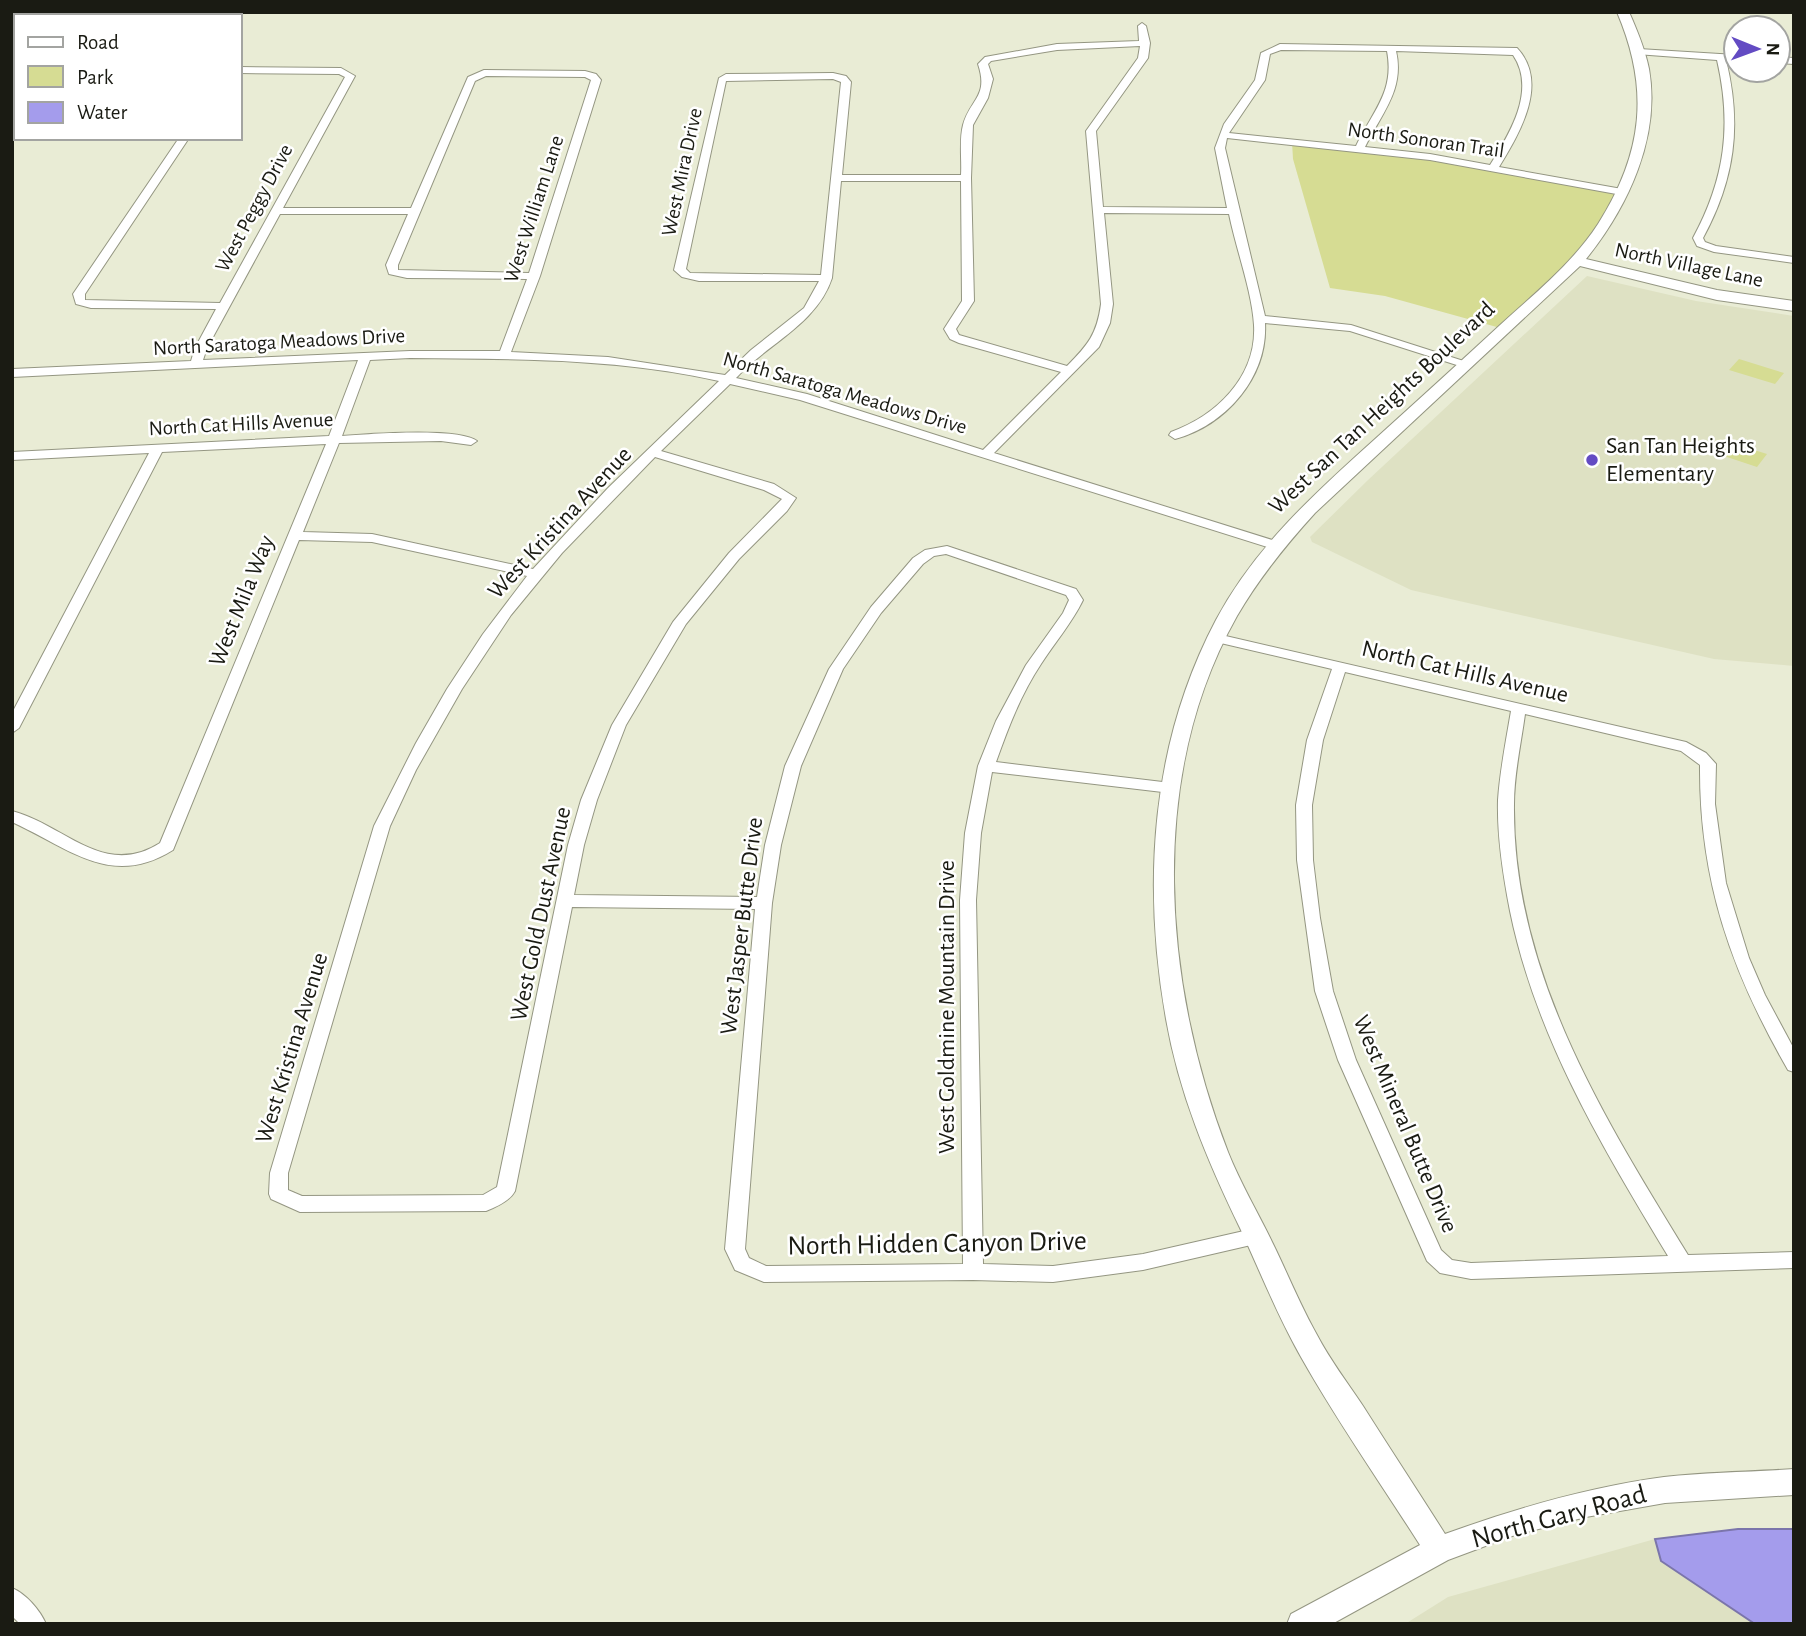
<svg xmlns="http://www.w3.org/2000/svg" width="1806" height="1636" font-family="'Alegreya Sans',sans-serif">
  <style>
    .built { fill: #dee1c3 }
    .green { fill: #d6dc93 }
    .water { fill: #a49cec; stroke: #7b75ab; stroke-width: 2 }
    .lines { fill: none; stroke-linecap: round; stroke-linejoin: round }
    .street-casing { stroke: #949682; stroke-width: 2 }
    .secondary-casing { stroke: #949682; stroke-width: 2 }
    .street { fill: #fff; fill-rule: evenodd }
    .secondary { fill: #fff; fill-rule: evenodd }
    .poi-dot { fill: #634bc3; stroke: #fff; stroke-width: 2.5 }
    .labels { text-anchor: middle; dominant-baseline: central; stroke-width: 5; stroke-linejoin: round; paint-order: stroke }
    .far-street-label { font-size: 21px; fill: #1a1b13; stroke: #fff }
    .street-label { font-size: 24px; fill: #1a1b13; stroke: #fff }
    .poi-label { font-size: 24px; fill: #1a1b13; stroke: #fff; text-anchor: start }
    .near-street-label { font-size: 28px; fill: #1a1b13; stroke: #fff }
  </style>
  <rect width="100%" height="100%" fill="#e9ecd5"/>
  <!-- built -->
  <path class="built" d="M1587,276L1696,301L1794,316V666L1714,659L1411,590L1312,542L1310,537L1368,480Z
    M1738,1529H1794V1624H1405L1448,1597L1655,1539Z"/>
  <!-- green -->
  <path class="green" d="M1292,142L1360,148L1622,192L1576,261L1504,329L1385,296L1330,288L1293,159Z
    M1739,359L1784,373L1775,384L1729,370Z
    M1719,439L1767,454L1757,467L1709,451Z"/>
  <!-- water -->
  <path class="water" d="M1738,1529H1794V1624H1755L1661,1561L1655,1539Z"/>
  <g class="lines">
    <defs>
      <path id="street" d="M59,12H68L66,16H57Z
        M1142,23L1146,26L1150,43L1148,58L1096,131L1103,207L1227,208L1215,148L1224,124L1255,80L1261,53L1280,44L1517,48C1550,83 1519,134 1499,167L1622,189L1627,192L1622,195L1430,160L1227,138L1225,148L1265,316L1351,325L1473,364L1467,368L1463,367L1350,331L1265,323C1268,377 1226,425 1175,439L1169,435L1171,432C1216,416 1257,377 1254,325C1252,291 1236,249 1229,214L1104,213L1113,304L1110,323L1099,347L994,453L1282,543V549L1277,550L800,400L730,384L661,451L774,484L796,498L787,511L739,559L686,624L626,725L597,800L584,845L574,895L757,897L765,845L785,766L829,669L871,607L913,558L925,550L947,546L1076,589L1083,600C1072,623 1055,642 1041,664C1021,694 1008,728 996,762L1171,783L1179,788L1171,793L992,772L981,833L976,900L983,1264L1053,1266L1143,1254L1257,1228L1264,1230L1267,1236L1264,1242L1143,1270L1053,1282L973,1280L764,1282L735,1270L725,1249L755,909L572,907L515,1191C510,1201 496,1207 486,1211L300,1212L271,1199L269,1194L270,1173L374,826L416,743L447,689L483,634L527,576L372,542L299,540L173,850C111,889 69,848 12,822V811C65,825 104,879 160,843L326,444L162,452L19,728L12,733V713L149,453L12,460V452L329,436L358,360L12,377V369L191,361L195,348L216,309L91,308L76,304L73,294L179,138H189L85,294V300L220,303L345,77L339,74L240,73V67L341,68L355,76L283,208H411L468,77L484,70L585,71L596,74L601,80L540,276L511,352L608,357L725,375L751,350L804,308L819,281H699L682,277L674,270L719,78L726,74L833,73L846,76L851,82L842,175H961C962,160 959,140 963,125C970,99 989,97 978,64L985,57L1057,44L1139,41L1138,26ZM1140,46L1138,58L1086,131L1101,304C1097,334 1088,345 1067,366L959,335L956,329L974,301L971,178L973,125L988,98L993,79L988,64L991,61L1057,50ZM1281,50L1387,51C1395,92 1372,112 1356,146L1229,133L1265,80L1270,54ZM1396,51L1513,55C1537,90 1509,135 1490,165L1430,154L1365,147C1381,114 1405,90 1396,51ZM486,76L585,77L591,80L529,273L398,270V265L475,81ZM833,79L841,82L821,275L690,273L686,269L726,81ZM841,181H961L962,301L944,329L950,339L959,343L1061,372L983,450L807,394L736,378C767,344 817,324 832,278ZM280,214H408L386,265L389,274L407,278L527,279L500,351H410L203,360L207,348ZM410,358C512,359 619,358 719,381L608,488L533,569L372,534L303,532L339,443L441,441L471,445L477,441C459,427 368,434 342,436L370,360ZM655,457L764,490L782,499L729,553L673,622L612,725L581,800L568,845L497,1187L483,1195L302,1196L288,1190V1173L390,826L416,770L462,689L511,615L562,553ZM946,554L1066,595L1069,600L1063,613L1026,665L996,721L978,766L965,833L960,900L963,1264L766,1266L749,1258L745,1249L772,903L781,845L801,766L843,669L881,613L923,564L934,556Z
        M1639,49L1736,55V61L1726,60C1742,125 1735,179 1703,238L1705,242L1716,246L1794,257V263L1714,252L1697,246L1693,238C1725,179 1732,125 1717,60L1636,54L1634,52Z
        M1778,57L1794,58V64L1778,63Z
        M16,66V75L12,77V68Z
        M1217,634L1686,742L1706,753L1716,764L1715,804L1726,883L1749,958L1765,995L1794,1049V1072L1788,1070C1731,971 1699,880 1700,765L1681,751L1525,714C1521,744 1514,774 1514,804C1512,972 1604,1118 1688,1255L1794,1252V1268L1471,1279L1440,1273L1427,1261L1338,1060L1315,991L1297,860L1296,805L1307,740L1332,669L1212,641L1210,638L1212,635ZM1345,672L1511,711C1506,741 1500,770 1498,800C1497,837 1503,875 1510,911C1536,1038 1602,1146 1668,1256L1471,1263L1452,1260L1441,1250L1356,1060L1333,991L1320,918L1313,860L1312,805L1323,740Z
        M12,1588C26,1594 40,1610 46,1624H20L12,1616Z"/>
      <path id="secondary" d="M1617,12H1629C1637,30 1645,49 1649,69C1661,137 1628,207 1586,259L1717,290L1794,301V311L1717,300L1580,266L1315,513C1286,545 1259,578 1237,616C1146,777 1163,985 1228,1152C1241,1185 1260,1216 1275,1248C1289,1277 1301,1307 1317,1335C1330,1360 1347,1382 1363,1406C1390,1449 1418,1491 1445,1534C1517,1508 1589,1487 1664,1477C1707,1472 1751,1472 1794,1469V1495L1665,1503L1586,1517L1515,1535L1448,1560L1332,1624H1287L1291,1614L1420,1545C1380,1482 1337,1421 1301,1357C1277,1315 1260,1271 1240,1228C1207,1160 1179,1093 1166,1019C1142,883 1151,743 1216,620C1254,548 1315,493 1374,440C1416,402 1458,364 1499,326C1534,294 1572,264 1598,224C1643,153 1650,89 1617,12Z"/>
    </defs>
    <!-- street casing -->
    <use href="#street" class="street-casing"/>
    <!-- secondary casing -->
    <use href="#secondary" class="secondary-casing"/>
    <!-- street -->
    <use href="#street" class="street"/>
    <!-- secondary -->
    <use href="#secondary" class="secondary"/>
  </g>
  <!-- markers -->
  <circle class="poi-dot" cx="1592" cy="460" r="7"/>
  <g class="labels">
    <!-- far-street labels -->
    <g class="far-street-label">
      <text transform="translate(1426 140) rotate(8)">North Sonoran Trail</text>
      <text transform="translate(682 172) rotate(-78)">West Mira Drive</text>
      <text transform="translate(254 208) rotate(-62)">West Peggy Drive</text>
      <text transform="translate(534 209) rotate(-72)">West William Lane</text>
      <text transform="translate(1689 265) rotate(12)">North Village Lane</text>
      <text transform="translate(279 342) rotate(-3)">North Saratoga Meadows Drive</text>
      <text transform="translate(845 393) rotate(16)">North Saratoga Meadows Drive</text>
      <text transform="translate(241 424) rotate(-3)">North Cat Hills Avenue</text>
    </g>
    <!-- street labels -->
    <g class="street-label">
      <text transform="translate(1382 408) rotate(-43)">West San Tan Heights Boulevard</text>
      <text transform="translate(560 523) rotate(-47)">West Kristina Avenue</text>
      <text transform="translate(242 601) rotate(-68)">West Mila Way</text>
      <text transform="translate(1465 672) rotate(13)">North Cat Hills Avenue</text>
      <text transform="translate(541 914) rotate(-78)">West Gold Dust Avenue</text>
      <text transform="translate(742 926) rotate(-83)">West Jasper Butte Drive</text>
      <text transform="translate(947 1007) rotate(-90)">West Goldmine Mountain Drive</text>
      <text transform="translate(292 1048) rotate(-73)">West Kristina Avenue</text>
      <text transform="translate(1405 1124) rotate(67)">West Mineral Butte Drive</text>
    </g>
    <!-- poi labels -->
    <g class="poi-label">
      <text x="1606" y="446">San Tan Heights<tspan x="1606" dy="28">Elementary</tspan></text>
    </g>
    <!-- near-street labels -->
    <g class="near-street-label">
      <text transform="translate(937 1244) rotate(-1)">North Hidden Canyon Drive</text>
      <text transform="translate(1559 1517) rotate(-15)">North Gary Road</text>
    </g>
  </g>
  <!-- border -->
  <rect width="1806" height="1636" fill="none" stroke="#1a1b13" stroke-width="28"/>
  <!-- legend -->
  <rect x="14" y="14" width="228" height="126" fill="#ffffff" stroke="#a3a4a1" stroke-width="2"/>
  <rect x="28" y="37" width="35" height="10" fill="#ffffff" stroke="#a3a4a1" stroke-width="2"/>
  <text x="77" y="49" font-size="21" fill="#1a1b13">Road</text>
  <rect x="28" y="66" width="35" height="21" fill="#d6dc93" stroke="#a3a4a1" stroke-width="2"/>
  <text x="77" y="84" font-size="21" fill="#1a1b13">Park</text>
  <rect x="28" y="102" width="35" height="21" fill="#a49cec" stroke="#a3a4a1" stroke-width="2"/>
  <text x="77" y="119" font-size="21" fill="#1a1b13">Water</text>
  <!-- north arrow -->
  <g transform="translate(1757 49) rotate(91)"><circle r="33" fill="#ffffff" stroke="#a3a4a1" stroke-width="2"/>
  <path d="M0-5L12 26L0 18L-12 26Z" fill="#634bc3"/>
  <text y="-10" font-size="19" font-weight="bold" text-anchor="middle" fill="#1a1b13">N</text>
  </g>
</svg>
